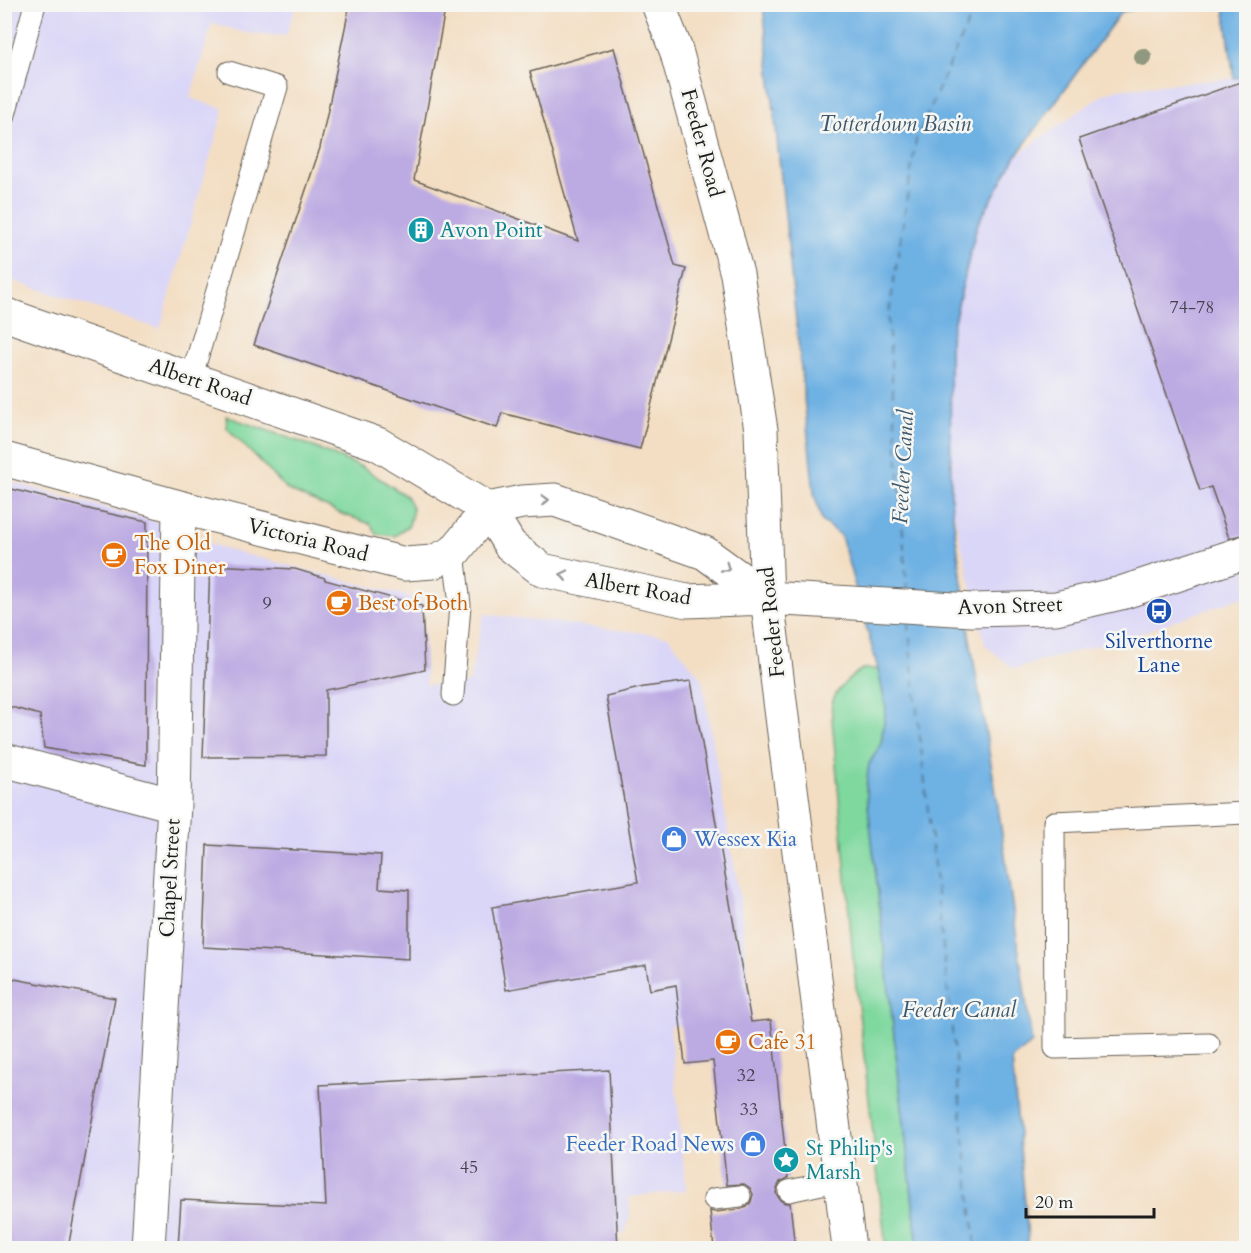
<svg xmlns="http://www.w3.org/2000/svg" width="1251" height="1253" font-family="Cardo,serif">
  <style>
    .built { fill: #dad6f7 }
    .green { fill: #7fd89e; stroke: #4e7a5d; stroke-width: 1.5 }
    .water { fill: #6eb1e3; stroke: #456680; stroke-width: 1.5 }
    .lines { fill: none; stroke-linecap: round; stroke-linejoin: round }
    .ferry { stroke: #3d586c; stroke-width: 1.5; stroke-dasharray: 8 6; stroke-linecap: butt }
    .building { fill: #bcaae2 }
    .lane-casing { stroke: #676056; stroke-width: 23 }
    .street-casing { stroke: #676056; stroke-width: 35 }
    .secondary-casing { stroke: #676056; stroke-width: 35 }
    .lane { stroke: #fff; stroke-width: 21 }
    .street { stroke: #fff; stroke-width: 33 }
    .secondary { stroke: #fff; stroke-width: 33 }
    .tree { fill: #909880 }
    .oneway { stroke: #999 }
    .labels { text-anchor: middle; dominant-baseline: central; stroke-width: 5; stroke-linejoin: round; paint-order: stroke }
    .number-label { font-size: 18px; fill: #44404e }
    .street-label { font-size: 21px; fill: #1c1c1c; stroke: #f6f6f2 }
    .culture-label { font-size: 21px; fill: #0d838f; stroke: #f6f6f2; text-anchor: start }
    .food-label { font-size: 21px; fill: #c56008; stroke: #f6f6f2; text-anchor: start }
    .transit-label { font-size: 21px; fill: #164399; stroke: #f6f6f2 }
    .shop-label { font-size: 21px; fill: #366cbe; stroke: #f6f6f2; text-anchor: start }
    .water-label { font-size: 22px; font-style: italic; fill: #3d586c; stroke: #f6f6f2 }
  </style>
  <rect width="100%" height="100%" fill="#f6f6f2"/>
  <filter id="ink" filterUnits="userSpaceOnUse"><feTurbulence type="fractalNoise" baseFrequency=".0167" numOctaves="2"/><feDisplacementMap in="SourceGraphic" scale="12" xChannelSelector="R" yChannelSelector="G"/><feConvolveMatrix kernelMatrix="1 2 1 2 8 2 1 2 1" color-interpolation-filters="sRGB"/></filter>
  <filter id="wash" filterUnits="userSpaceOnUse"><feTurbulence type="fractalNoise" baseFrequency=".008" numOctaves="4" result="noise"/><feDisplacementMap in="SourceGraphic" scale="24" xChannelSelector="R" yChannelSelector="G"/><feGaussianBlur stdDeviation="1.35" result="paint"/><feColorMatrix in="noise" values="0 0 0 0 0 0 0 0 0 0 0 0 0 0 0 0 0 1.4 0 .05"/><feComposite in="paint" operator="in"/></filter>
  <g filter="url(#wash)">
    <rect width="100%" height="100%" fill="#f3dec3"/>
    <!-- built -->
    <path class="built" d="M5,5H296L286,36L246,33L212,23L190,98L224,109L160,329L5,278Z
      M1246,77V596L1134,635L1014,669L985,645L951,501L950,338L977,225L1016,156L1104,94L1118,89Z
      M4,480L155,521L225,549L422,600L426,685L469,683L484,614L668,636L702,679L740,900L752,1018L670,1026L686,1190L629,1197L630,1215L625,1233L619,1234L620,1248H5Z"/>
    <!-- green -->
    <path class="green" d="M226,416L306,444L362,467L406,496L413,509L409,525L395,536L376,534L371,524L342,514L288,490L227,428Z
      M862,669H878L886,708L881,744L869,764L866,787L918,1248H886L854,969L832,719C832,714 831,708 832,704C836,688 850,678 862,669Z"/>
    <!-- water -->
    <path class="water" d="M763,5H1156L1121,12L1016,156L977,225L950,338L951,501L969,633L997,799L1032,1043L1012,1059L1029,1248H918L866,787L869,764L881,744L886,708L878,669L841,536L822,521L814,493Z
      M1224,5H1246V77L1234,78Z"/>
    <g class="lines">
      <!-- ferry -->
      <path class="ferry" d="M907,591L888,319L916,140L972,14L1014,4
        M909,623L911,656L976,1248"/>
    </g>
    <g id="blocks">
      <!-- building -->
      <path class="building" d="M350,4H446L414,180L578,241L530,72L614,48L675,266L686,269L640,449L502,413L497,428L254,345L320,148Z
        M1246,80V534L1229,538L1211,487L1200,491L1079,139Z
        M4,487L93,510L147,522L146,765L44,748L40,715L4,705Z
        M210,565L295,569L325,578V580L422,606L425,670L326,690V756L203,757Z
        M691,681L751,1022L771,1020L788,1178L780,1182L777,1188L776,1193L780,1200L785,1203H790L795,1248H714L710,1211L715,1212L741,1209L747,1207L751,1202L753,1194L750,1188L744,1184L727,1185L713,1061L685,1064L676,985L650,990L646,965L506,990L492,907L638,882L606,696L644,687Z
        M207,845L381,855L379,888L409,890V959L203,947Z
        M4,977L115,998L68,1248H4Z
        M609,1070L618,1248H178L181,1200L326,1206L320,1085Z"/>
    </g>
  </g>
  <g filter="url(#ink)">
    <use href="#blocks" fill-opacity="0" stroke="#676056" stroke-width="1.5"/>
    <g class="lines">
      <defs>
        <path id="lane" d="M4,118L35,4
          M191,379L277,87L229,72
          M453,695L460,605L454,552
          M1209,1044L1055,1048L1054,822L1246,813
          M789,1191L840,1180
          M714,1199L740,1196"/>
        <path id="street" d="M4,459L179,507L405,564L433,562L454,552L488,509
          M767,598L972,610L1056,608L1121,593L1246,552
          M4,760L174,805
          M148,1248L174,805L179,507"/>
        <path id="secondary" d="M658,4L676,50L737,274L761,430L767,598L849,1248
          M4,314L378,444L488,509L510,545L542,570L687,601L767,598
          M488,509L522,502L555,500L705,553L767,598"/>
      </defs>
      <!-- lane casing -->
      <use href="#lane" class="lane-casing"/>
      <!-- street casing -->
      <use href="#street" class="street-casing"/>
      <!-- secondary casing -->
      <use href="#secondary" class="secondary-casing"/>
      <!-- lane -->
      <use href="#lane" class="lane"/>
      <!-- street -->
      <use href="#street" class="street"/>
      <!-- secondary -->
      <use href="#secondary" class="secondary"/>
    </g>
    <!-- trees -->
    <circle class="tree" cx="1143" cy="57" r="9"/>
    <!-- one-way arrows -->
    <defs><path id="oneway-chevron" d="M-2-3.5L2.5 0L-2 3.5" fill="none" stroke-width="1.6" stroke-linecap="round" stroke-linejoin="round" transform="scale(1.5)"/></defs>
    <g class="oneway">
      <use href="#oneway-chevron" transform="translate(545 500) rotate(-3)"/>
      <use href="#oneway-chevron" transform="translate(726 568) rotate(36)"/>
      <use href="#oneway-chevron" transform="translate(564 575) rotate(-168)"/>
    </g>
  </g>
  <!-- icons -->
  <defs>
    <symbol id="building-disc" viewBox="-11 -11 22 22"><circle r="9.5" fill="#0f9aa8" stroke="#f6f6f2"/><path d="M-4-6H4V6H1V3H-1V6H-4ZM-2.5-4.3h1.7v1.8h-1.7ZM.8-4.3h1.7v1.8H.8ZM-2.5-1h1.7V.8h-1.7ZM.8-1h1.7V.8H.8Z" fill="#fff"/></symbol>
    <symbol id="cafe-disc" viewBox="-11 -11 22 22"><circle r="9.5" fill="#e8710a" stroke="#f6f6f2"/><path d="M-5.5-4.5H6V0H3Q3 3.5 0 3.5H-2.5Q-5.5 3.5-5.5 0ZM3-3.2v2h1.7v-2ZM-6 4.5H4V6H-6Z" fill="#fff"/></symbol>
    <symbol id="bus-disc" viewBox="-11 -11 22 22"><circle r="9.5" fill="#1a4fb4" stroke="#f6f6f2"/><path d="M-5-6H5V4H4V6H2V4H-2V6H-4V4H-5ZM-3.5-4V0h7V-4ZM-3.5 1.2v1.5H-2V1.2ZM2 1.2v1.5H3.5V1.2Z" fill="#fff"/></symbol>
    <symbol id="shop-disc" viewBox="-11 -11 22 22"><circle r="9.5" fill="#3f7fe0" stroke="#f6f6f2"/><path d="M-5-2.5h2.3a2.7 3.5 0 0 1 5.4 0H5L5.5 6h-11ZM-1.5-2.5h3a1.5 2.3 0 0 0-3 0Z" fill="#fff"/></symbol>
    <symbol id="sight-disc" viewBox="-11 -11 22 22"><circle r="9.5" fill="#0f9aa8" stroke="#f6f6f2"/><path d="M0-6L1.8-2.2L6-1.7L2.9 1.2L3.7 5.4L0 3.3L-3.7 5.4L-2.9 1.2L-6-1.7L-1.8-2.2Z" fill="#fff"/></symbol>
  </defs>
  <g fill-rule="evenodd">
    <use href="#building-disc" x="406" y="215" width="30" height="30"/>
    <use href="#cafe-disc" x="99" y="540" width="30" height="30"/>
    <use href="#cafe-disc" x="324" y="588" width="30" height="30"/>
    <use href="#bus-disc" x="1144" y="596" width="30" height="30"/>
    <use href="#shop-disc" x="659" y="824" width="30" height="30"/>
    <use href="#cafe-disc" x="713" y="1027" width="30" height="30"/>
    <use href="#shop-disc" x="738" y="1129" width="30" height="30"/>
    <use href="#sight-disc" x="771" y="1145" width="30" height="30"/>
  </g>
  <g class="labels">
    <!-- number labels -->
    <g class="number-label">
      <text x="1192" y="307">74-78</text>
      <text x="267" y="603">9</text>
      <text x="746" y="1075">32</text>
      <text x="749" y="1109">33</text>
      <text x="469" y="1167">45</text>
    </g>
    <!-- street labels -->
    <g class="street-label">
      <text transform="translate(702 143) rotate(75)">Feeder Road</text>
      <text transform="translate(200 382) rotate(19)">Albert Road</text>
      <text transform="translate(308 540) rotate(14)">Victoria Road</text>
      <text transform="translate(638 589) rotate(10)">Albert Road</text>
      <text transform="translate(1010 606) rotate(-2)">Avon Street</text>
      <text transform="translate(772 622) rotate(-96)">Feeder Road</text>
      <text transform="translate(170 878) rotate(-87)">Chapel Street</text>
    </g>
    <!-- culture labels -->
    <g class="culture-label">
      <text x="440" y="230">Avon Point</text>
      <text x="806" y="1148">St Philip's<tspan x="806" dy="24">Marsh</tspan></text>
    </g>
    <!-- food labels -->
    <g class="food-label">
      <text x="134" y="543">The Old<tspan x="134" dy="24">Fox Diner</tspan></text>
      <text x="358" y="603">Best of Both</text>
      <text x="748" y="1042">Cafe 31</text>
    </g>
    <!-- transit labels -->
    <g class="transit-label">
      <text x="1159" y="641">Silverthorne<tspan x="1159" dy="24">Lane</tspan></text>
    </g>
    <!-- shop labels -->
    <g class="shop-label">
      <text x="694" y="839">Wessex Kia</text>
      <text x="734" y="1144" text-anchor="end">Feeder Road News</text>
    </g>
    <!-- water labels -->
    <g class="water-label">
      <text x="895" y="124">Totterdown Basin</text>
      <text transform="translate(903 467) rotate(-87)">Feeder Canal</text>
      <text x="959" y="1010">Feeder Canal</text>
    </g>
  </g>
  <!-- margin -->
  <rect width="1251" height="1253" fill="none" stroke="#f6f6f2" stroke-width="24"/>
  <!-- scale -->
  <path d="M1026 1208v9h128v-9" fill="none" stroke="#1c1c1c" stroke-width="3"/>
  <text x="1035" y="1208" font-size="18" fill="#1c1c1c" stroke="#f6f6f2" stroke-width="4.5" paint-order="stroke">20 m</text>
</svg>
